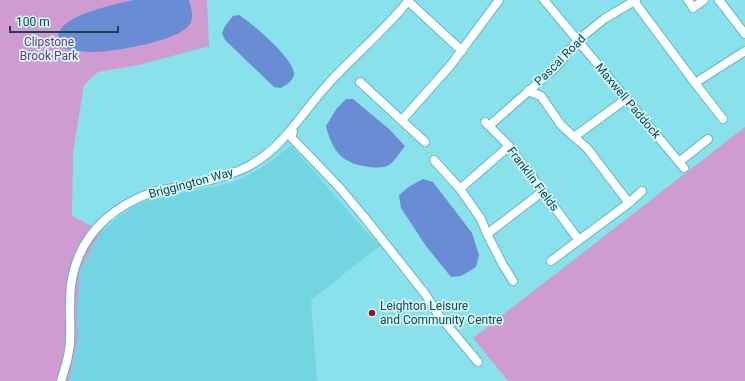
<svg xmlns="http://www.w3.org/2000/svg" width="745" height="381" font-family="Roboto,sans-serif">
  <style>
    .built { fill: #72d6e2 }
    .green { fill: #ce9cd0 }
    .water { fill: #6a8cd5 }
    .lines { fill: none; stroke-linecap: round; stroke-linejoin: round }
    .minor-casing { stroke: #61b9c3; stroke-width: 10 }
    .minor { stroke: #fff; stroke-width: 8 }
    .poi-dot { fill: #a70f1e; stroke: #d1faff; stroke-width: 1.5 }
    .labels { text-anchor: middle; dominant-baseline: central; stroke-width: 3.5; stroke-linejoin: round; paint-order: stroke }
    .park-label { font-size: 12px; fill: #7c3282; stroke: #d1faff }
    .street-label { font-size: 12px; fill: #1e4347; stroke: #d1faff }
    .poi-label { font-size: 12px; fill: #1e4347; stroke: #d1faff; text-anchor: start }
  </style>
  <rect width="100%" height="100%" fill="#89e1eb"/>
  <!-- built -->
  <path class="built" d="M291,145L368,234L381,245L311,300L317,381H69L78,340L77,311L80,270L92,247L102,231L117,218L133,207L147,201L230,183L247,176L269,163Z"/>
  <!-- green -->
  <path class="green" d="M0,0H207L209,46L139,65L98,72L84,85L73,152L72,216L102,231L92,247L80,270L77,311L78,340L69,381H0Z
    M745,127V381H508L473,338Z"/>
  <!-- water -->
  <path class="water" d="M133,0H189C191,7 194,17 190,24C180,41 113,52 93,52C83,52 73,50 63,48C39,18 115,5 133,0Z
    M239,15C252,23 296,60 294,75C292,82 286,85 281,88L274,87L225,40L222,33L225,26L233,16Z
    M346,99H353L389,129L405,146C400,152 395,161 389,165C384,168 376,168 370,167C343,164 333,153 326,126L337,108Z
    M423,179L433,182L472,233L479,255L476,267L461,276L451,277L426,246L401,208L399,195L410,186Z"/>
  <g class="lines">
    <defs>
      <path id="minor" d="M544,0L684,168
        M688,0L693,8L704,0
        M719,0L745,34
        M408,1L462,51
        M634,1L695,83L745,51
        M360,82L425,142
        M695,83L723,119
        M528,91L541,96L561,125L574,137
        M402,120L450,66L499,0
        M485,122L509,146L578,239
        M489,126L556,67L577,41L604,19L636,0
        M291,130L293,132L291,137L339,187L365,218L426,295L437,313L478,362
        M509,146L460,189L481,219L487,234L542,192
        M434,160L460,189
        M679,162L708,139
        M629,203L642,191
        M487,234L503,265L513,281
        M551,261L629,203L587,148L574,137L626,99
        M61,381C65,369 69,356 70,343C71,323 69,304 71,285C78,236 109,208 153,192C184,185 218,181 247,167C283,149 302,112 329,83C355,55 385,30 409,0"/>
    </defs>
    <!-- minor casing -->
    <use href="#minor" class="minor-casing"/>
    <!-- minor -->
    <use href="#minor" class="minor"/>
  </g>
  <!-- markers -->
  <circle class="poi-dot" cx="372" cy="313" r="4"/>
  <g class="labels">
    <!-- park labels -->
    <g class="park-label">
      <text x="49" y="42">Clipstone<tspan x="49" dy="14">Brook Park</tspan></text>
    </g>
    <!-- street labels -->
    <g class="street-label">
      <text transform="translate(560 60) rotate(-45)">Pascal Road</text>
      <text transform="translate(628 101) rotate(50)">Maxwell Paddock</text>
      <text transform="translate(533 179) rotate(53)">Franklin Fields</text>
      <text transform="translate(191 183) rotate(-15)">Briggington Way</text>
    </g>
    <!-- poi labels -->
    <g class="poi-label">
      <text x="380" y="306">Leighton Leisure<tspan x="380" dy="14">and Community Centre</tspan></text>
    </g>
  </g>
  <!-- scale -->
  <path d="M10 26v6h108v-6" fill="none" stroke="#1e4347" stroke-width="2"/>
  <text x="16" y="26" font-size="12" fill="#1e4347" stroke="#d1faff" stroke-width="3" paint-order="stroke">100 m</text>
</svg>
